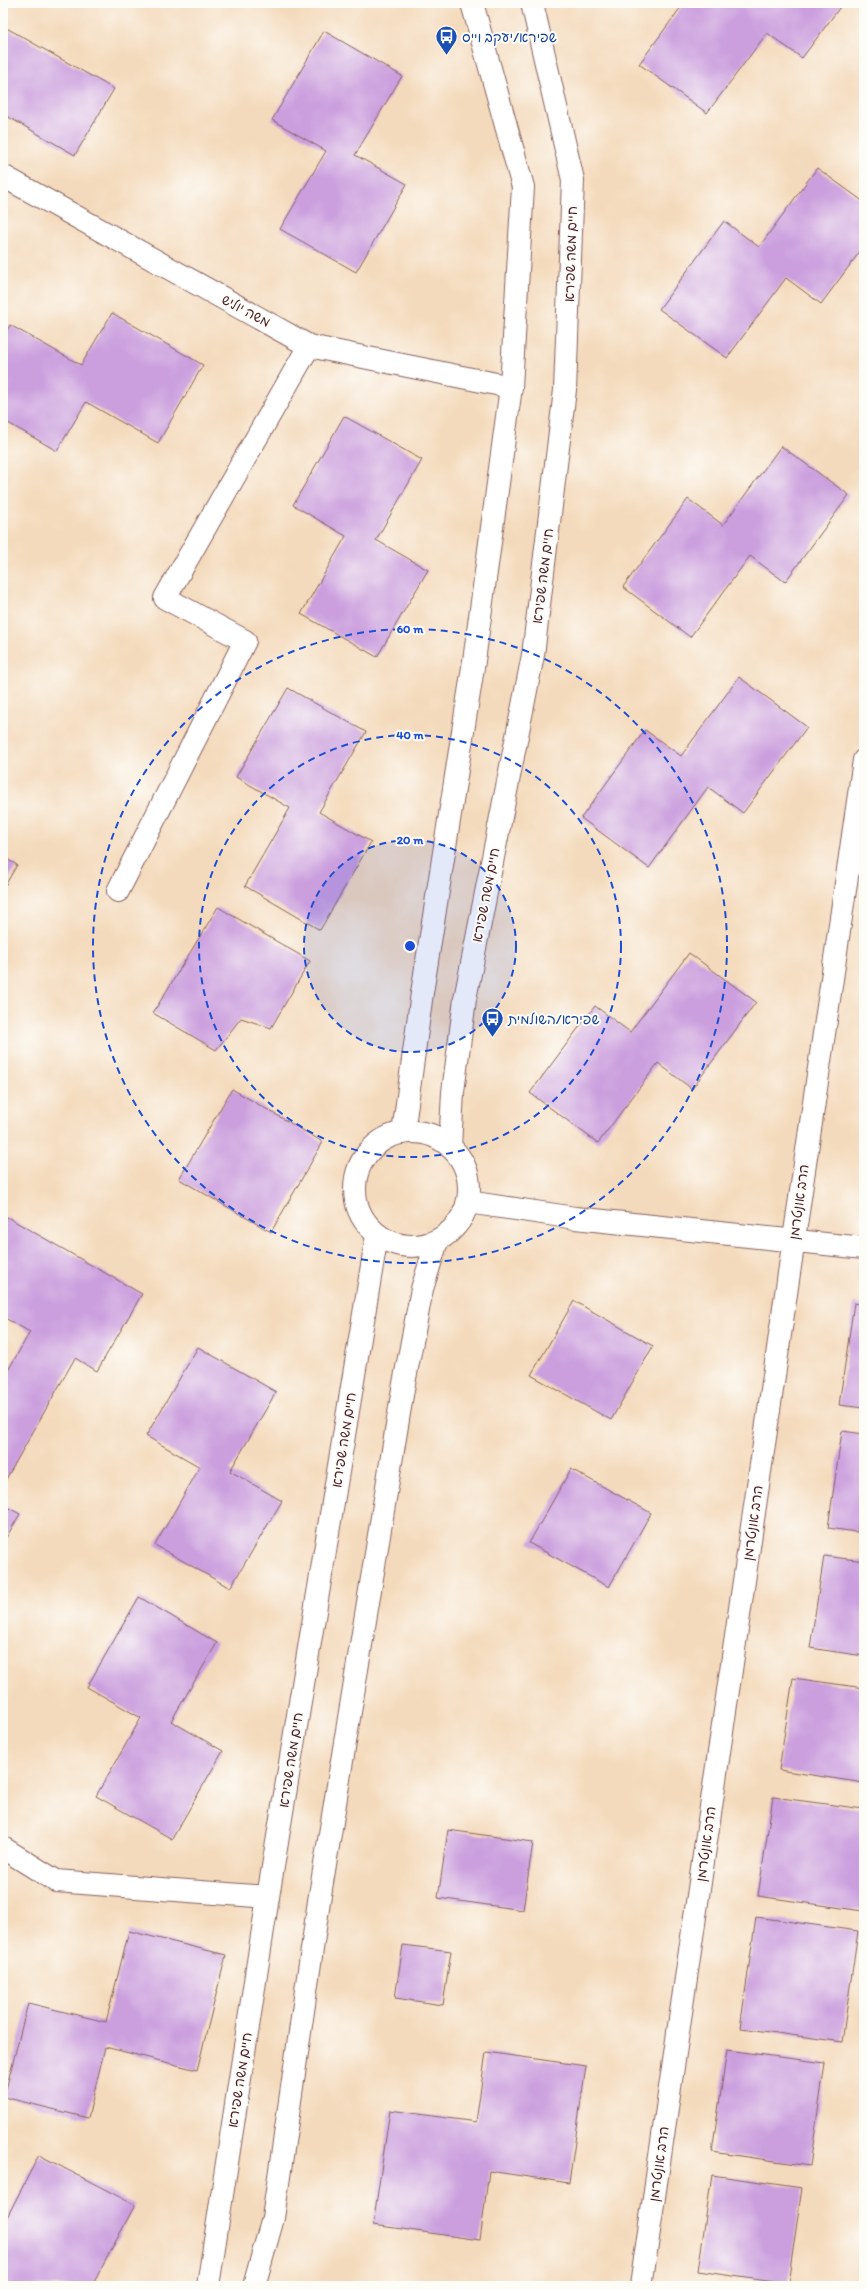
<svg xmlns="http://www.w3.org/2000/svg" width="867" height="2289" font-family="Itim,'Playpen Sans Hebrew',sans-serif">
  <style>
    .building { fill: #cb9fde }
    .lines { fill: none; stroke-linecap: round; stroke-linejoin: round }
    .minor-casing { stroke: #86605e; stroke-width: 24 }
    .tertiary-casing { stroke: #86605e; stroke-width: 24 }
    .minor { stroke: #fff; stroke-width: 22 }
    .tertiary { stroke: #fff; stroke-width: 22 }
    .ring { fill: none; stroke: #1d4ed8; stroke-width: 2; stroke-dasharray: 7 5 }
    .labels { text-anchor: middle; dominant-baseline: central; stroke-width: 4; stroke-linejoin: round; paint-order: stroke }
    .transit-label { font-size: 14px; fill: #164399; stroke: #fdfcf7; text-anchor: start }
    .street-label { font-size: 14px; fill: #4a1f2b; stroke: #fdfcf7 }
    .centre { fill: #1d4ed8; stroke: #fdfcf7; stroke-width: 2 }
    .ring-label { font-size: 12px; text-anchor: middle; font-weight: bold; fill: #1d4ed8; stroke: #fdfcf7; stroke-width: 4; stroke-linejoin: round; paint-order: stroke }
  </style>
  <rect width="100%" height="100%" fill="#fdfcf7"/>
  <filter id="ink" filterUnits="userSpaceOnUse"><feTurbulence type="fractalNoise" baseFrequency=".025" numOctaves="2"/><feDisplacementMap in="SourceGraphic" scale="8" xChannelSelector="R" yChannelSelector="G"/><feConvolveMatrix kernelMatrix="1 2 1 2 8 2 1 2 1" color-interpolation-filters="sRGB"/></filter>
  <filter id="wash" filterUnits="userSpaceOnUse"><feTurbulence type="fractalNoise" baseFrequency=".012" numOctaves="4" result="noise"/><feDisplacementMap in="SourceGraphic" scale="16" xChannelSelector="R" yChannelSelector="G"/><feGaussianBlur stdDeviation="0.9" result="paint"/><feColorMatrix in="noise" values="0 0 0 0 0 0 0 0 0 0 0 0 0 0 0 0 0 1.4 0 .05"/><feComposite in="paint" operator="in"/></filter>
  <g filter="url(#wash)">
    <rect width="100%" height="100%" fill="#f4dabc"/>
    <g id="blocks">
      <!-- building -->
      <path class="building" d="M684,3H843L802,58L767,33L707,113L639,64Z
        M3,26L114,89L75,155L3,114Z
        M324,31L402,76L355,155L407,184L356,272L280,229L326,151L272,120Z
        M817,168L864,202V246L821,304L786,278L727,358L659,309L724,221L759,247Z
        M112,313L203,365L158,443L86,402L57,451L3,420V337L10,325L81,365Z
        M344,416L422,460L376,540L428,570L377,657L301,614L346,536L293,505Z
        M781,446L849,495L785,582L750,556L690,637L623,587L688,499L723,525Z
        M739,677L807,727L743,813L708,787L649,868L581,818L645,730L681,756Z
        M288,688L366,732L319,812L371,842L320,930L245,886L290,808L236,777Z
        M3,857L17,865L3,889Z
        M218,907L310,961L271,1028L241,1018L216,1050L153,1013Z
        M689,953L756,1002L692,1089L658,1063L598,1143L530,1093L595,1006L630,1032Z
        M232,1089L323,1142L271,1232L179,1179Z
        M7,1217L142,1294L97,1371L75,1358L5,1481L3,1480V1379L30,1332L3,1317V1225Z
        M574,1301L653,1346L611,1420L531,1375Z
        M854,1303L864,1305V1408L839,1405Z
        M198,1347L276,1392L230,1471L282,1501L230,1588L155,1545L200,1467L146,1436Z
        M842,1431L864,1434V1533L828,1528Z
        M571,1469L651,1513L609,1587L529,1543Z
        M3,1505L20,1514L3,1543Z
        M824,1556L864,1561V1656L810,1648Z
        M139,1597L217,1643L171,1721L223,1751L172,1839L96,1796L141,1718L87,1687Z
        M793,1678L864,1688V1783L779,1770Z
        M773,1797L864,1809L863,1911L758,1896Z
        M448,1830L533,1842L523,1910L438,1898Z
        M756,1917L858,1931L842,2042L740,2028Z
        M129,1931L226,1955L197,2070L105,2047L88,2118L4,2097L28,2003L106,2022Z
        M403,1945L451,1951L443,2005L395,1998Z
        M727,2050L825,2063L810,2166L712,2152Z
        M486,2052L586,2066L569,2183L489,2171L480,2240L373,2225L390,2110L476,2122Z
        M39,2155L135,2205L92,2286H3V2225Z
        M712,2175L802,2188L788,2284L698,2271Z"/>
    </g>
  </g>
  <g filter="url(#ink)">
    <use href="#blocks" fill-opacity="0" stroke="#86605e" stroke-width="1"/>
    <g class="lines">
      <defs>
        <path id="minor" d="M3,176L309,346L511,387
          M118,891L245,641L165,598L309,346
          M468,1202L575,1218L864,1248
          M3,1848L56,1881L268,1897
          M641,2286L864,760"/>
        <path id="tertiary" d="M355 1189a57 57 0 1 1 114 0a57 57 0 1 1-114 0Z
          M403,1133L422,993L474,661L511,387L523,187L472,3
          M450,1147L453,1092L465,999L533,655L565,390L573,180L532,3
          M208,2286L268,1897L377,1235
          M254,2286L273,2218L319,1901L403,1389L422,1289L437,1241"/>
      </defs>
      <!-- minor casing -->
      <use href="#minor" class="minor-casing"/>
      <!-- tertiary casing -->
      <use href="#tertiary" class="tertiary-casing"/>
      <!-- minor -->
      <use href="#minor" class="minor"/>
      <!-- tertiary -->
      <use href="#tertiary" class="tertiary"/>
    </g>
  </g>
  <!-- distance rings -->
  <circle cx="410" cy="946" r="106" fill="#1d4ed8" fill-opacity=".12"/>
  <g class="ring">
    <circle cx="410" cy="946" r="106"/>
    <circle cx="410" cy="946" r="211"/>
    <circle cx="410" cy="946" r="317"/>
  </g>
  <!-- icons -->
  <defs>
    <symbol id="bus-pin" viewBox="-11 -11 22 30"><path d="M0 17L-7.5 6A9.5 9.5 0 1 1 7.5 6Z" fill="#1a4fb4" stroke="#fdfcf7"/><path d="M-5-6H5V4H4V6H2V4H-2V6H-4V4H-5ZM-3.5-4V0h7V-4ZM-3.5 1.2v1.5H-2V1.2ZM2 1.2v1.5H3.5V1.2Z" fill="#fff"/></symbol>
  </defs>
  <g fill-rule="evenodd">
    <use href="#bus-pin" x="434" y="24" width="25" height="34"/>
    <use href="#bus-pin" x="480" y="1006" width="25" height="34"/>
  </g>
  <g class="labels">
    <!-- transit labels -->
    <g class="transit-label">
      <text x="462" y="37">שפירא/יעקב וייס</text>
      <text x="508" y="1019">שפירא/השולמית</text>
    </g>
    <!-- street labels -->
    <g class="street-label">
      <text transform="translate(571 254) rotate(-88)">חיים משה שפירא</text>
      <text transform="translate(246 311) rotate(28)">משה יוליש</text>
      <text transform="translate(543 576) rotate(-83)">חיים משה שפירא</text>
      <text transform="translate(486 895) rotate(-79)">חיים משה שפירא</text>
      <text transform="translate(799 1202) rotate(-82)">הרב אונטרמן</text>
      <text transform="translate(344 1440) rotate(-81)">חיים משה שפירא</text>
      <text transform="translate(753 1523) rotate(-82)">הרב אונטרמן</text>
      <text transform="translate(291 1760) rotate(-81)">חיים משה שפירא</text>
      <text transform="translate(706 1844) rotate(-82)">הרב אונטרמן</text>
      <text transform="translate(240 2080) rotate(-81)">חיים משה שפירא</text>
      <text transform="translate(659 2164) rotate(-82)">הרב אונטרמן</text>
    </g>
  </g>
  <circle cx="410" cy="946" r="6" class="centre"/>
  <g class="ring-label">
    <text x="410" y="633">60 m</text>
    <text x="410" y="739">40 m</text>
    <text x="410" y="844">20 m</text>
  </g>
  <!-- margin -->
  <rect width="867" height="2289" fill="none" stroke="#fdfcf7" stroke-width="16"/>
</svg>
